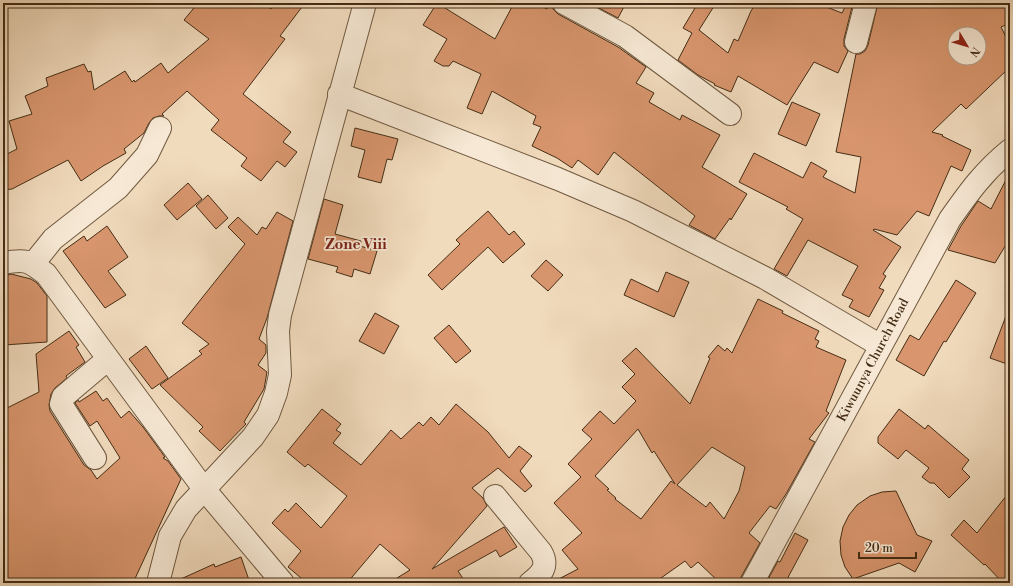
<svg xmlns="http://www.w3.org/2000/svg" width="1013" height="586" font-family="'Libre Bodoni',serif">
  <style>
    .building { fill: #d9966e; stroke: #442d15; fill-rule: evenodd }
    .lines { fill: none; stroke-linecap: round; stroke-linejoin: round }
    .minor-casing { stroke: #6f583f; stroke-width: 24 }
    .minor { stroke: #f6e8d4; stroke-width: 22 }
    .labels { text-anchor: middle; dominant-baseline: central; stroke-width: 3.5; stroke-linejoin: round; paint-order: stroke }
    .street-label { font-size: 13px; fill: #442d15; stroke: #f6e8d4 }
    .quarter-label { font-size: 15px; font-weight: bold; fill: #7a1f14; stroke: #f6e8d4 }
  </style>
  <rect width="100%" height="100%" fill="#f1dbbd"/>
  <filter id="stains"><feTurbulence type="fractalNoise" baseFrequency=".005" numOctaves="4"/><feColorMatrix values="0 0 0 0 .2 0 0 0 0 .09 0 0 0 0 .02 0 0 0 .5 -.17"/></filter>
  <radialGradient id="worn" r=".72"><stop offset=".6" stop-color="#630" stop-opacity="0"/><stop offset="1" stop-color="#630" stop-opacity=".3"/></radialGradient>
  <!-- building -->
  <path class="building" d="M198,3H263L271,9L275,3H305L280,36L285,39L243,94L291,132L283,142L297,152L285,167L277,161L261,181L241,166L247,158L211,130L219,120L187,91L162,114L164,116H159L153,118L149,123L144,133L124,149L126,153L103,166L81,181L68,160L12,189L3,190V156L17,149L9,121L32,114L25,96L48,86L46,78L84,64L88,72L91,71L94,90L125,71L132,82L134,80L135,82L161,63L168,73L209,39L184,20Z
    M437,3L495,39L514,3H535L547,9L550,3H552L553,9L558,14L618,47L646,67L636,83L654,93L649,102L680,120L682,115L720,135L702,167L747,194L731,220L730,218L715,239L689,225L695,216L614,152L598,175L578,160L572,168L557,158L532,146L541,127L533,124L536,116L492,91L482,114L467,108L481,74L453,61L449,66H443L434,61L447,39L423,25Z
    M598,3H626L618,18L597,7Z
    M698,3H716L699,30L728,53L734,39L738,41L751,11L756,3H816L842,13L847,3H853L844,39V46L848,51L838,73L814,62L787,105L738,76L731,92L714,85L715,84L698,75L678,60L692,33L683,28Z
    M878,3H1010V23L1001,27L1010,45V67L966,109L961,104L932,132L943,135L942,136L971,150L962,171L951,166L929,216L917,211L897,235L874,229L873,230L901,247L883,274L886,276L879,288L884,290L869,317L849,307L853,300L842,295L858,266L808,240L787,276L774,269L803,219L786,209L788,207L739,182L754,153L803,178L811,162L827,171L823,177L855,193L861,157L836,152L856,54H860L865,51L868,45ZM955,34H979V58H955Z
    M792,102L820,114L806,146L778,134Z
    M355,128L398,139L392,160L387,159L381,183L358,177L365,150L351,146Z
    M1010,172V238L995,263L948,250L961,226L978,201L991,209Z
    M188,183L202,199L177,220L164,205Z
    M208,195L228,218L216,229L196,206Z
    M324,199L343,205L335,234L361,241L360,246L377,251L370,274L354,269L352,277L336,272L338,267L308,259Z
    M488,211L509,235L514,231L525,244L503,263L488,247L442,290L428,275L460,244L456,240Z
    M277,212L293,221L267,318L259,339L266,345V353L258,365L267,372L264,389L244,422L246,424L220,451L199,431L203,427L160,385L202,354L199,351L209,344L182,323L245,244L228,227L238,217L257,235L262,227L266,229Z
    M107,226L128,257L108,271L126,295L105,308L63,251L84,236L87,241Z
    M546,260L563,275L548,291L531,276Z
    M666,272L689,282L674,317L624,295L631,279L658,292Z
    M11,274L31,279L37,283L47,296V342L4,345L3,277Z
    M956,280L976,293L946,342L944,341L924,376L896,360L910,335L919,340Z
    M758,299L783,311L782,313L819,331L815,339L819,341L816,347L846,360L826,411L829,413L809,439L815,442L786,494L776,509L770,506L749,533L760,543L741,577L740,583H720L698,562L691,568L685,561L654,583H551L578,569L562,550L582,533L554,503L581,477L568,464L592,439L582,430L600,411L614,424L636,401L622,387L635,374L622,361L636,348L690,404L710,358L708,357L718,345L725,351L727,348L732,353ZM638,429L652,453L654,451L675,484L671,481L641,519L615,499L616,498L607,490L609,489L595,476ZM712,447L745,467L739,491L724,519L710,502L706,507L677,485Z
    M1009,308H1010V365L990,358Z
    M375,313L399,326L384,354L359,341Z
    M449,325L471,351L456,363L434,338Z
    M69,331L79,345L76,347L85,362L66,376L67,378L55,388L51,394L49,405L50,411L84,465L91,470L97,479L120,458L97,421L90,426L75,403L78,400L79,402L96,391L103,401L107,398L121,418L129,411L143,427L165,457L163,458L168,461L181,479L133,583H70L37,579V583H3V410L39,392L36,354Z
    M146,346L168,378L152,389L129,359Z
    M456,404L488,432L509,458L519,446L532,456L520,471L532,486L525,492L498,468L472,488L483,498L487,506L432,569L504,527L517,547L500,557L496,550L458,571L466,583H389L410,570L380,544L347,583H307L288,567L301,551L272,523L285,509L288,512L296,503L321,528L347,496L308,464L305,467L287,452L322,409L341,424L336,430L341,433L333,443L361,465L391,430L401,439L419,422L423,426L431,417L439,425Z
    M899,409L925,429L928,425L969,460L962,469L970,477L949,498L934,483H930L922,477L929,468L906,450L898,459L878,443V437Z
    M896,491L917,535L932,541L915,572L899,563L853,579L845,567L841,555L840,541L843,527L849,515L857,505L870,496L882,492Z
    M1010,491V583H1003L985,564L984,565L951,535L964,520L977,533Z
    M795,533L808,540L785,583H766L778,561L780,562Z
    M241,557L250,583H172L214,564L215,567Z"/>
  <g class="lines">
    <defs>
      <path id="minor" d="M564,3L625,36L730,114
        M856,42L866,3
        M339,94L558,179L633,211L765,278L881,346
        M3,263C25,259 28,260 46,274L204,489L283,583
        M33,264L53,239L118,188L147,155L160,128
        M95,458L61,404L63,397L108,359
        M495,496L541,552C549,566 542,574 530,583
        M158,583L170,536L186,509L253,437L268,415L276,393L280,375L278,331L280,315L365,3
        M752,583L950,219C969,192 984,171 1010,150"/>
    </defs>
    <!-- minor casing -->
    <use href="#minor" class="minor-casing"/>
    <!-- minor -->
    <use href="#minor" class="minor"/>
  </g>
  <g class="labels">
    <!-- street labels -->
    <g class="street-label">
      <text transform="translate(873 360) rotate(-62)">Kiwuunya Church Road</text>
    </g>
    <!-- quarter labels -->
    <g class="quarter-label">
      <text x="356" y="244">Zone Viii</text>
    </g>
  </g>
  <!-- margin -->
  <rect width="1013" height="586" fill="none" stroke="#f1dbbd" stroke-width="16"/>
  <rect x="4" y="4" width="1005" height="578" fill="none" stroke="#442d15" stroke-width="2"/>
  <rect x="8" y="8" width="997" height="570" fill="none" stroke="#442d15"/>
  <!-- north arrow -->
  <g transform="translate(967 46) rotate(128)"><circle r="19" fill="#f6e8d4" stroke="#af9d88"/>
  <path d="M0-3L7 15L0 10L-7 15Z" fill="#8f2418"/>
  <text y="-6" font-size="11" font-weight="bold" text-anchor="middle" fill="#442d15">N</text>
  </g>
  <!-- scale -->
  <path d="M859 552v6h57v-6" fill="none" stroke="#442d15" stroke-width="2"/>
  <text x="865" y="552" font-size="12" fill="#442d15" stroke="#f6e8d4" stroke-width="3" paint-order="stroke">20 m</text>
  <rect width="100%" height="100%" filter="url(#stains)"/>
  <rect width="100%" height="100%" fill="url(#worn)"/>
</svg>
